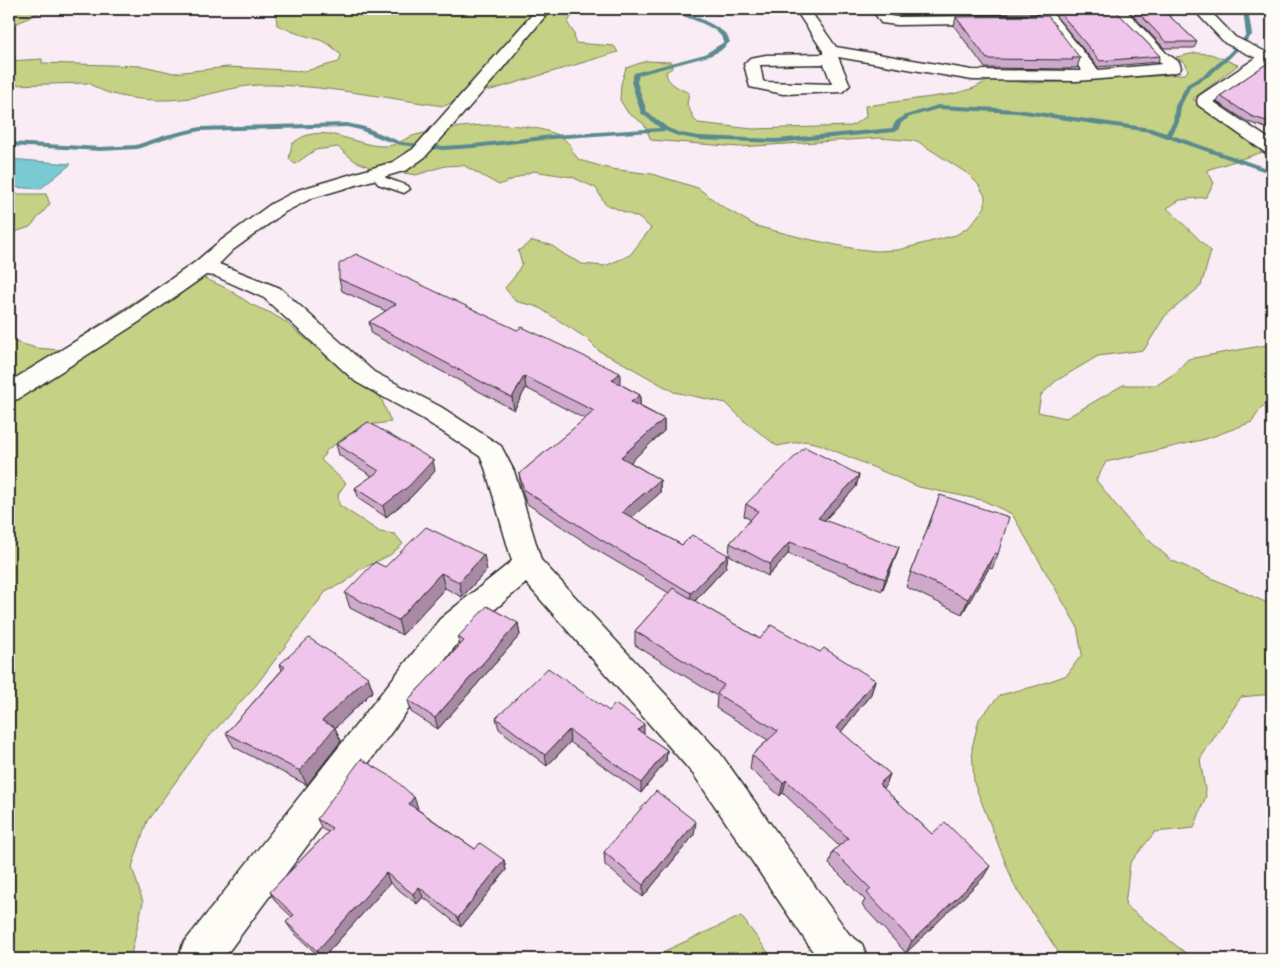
<svg xmlns="http://www.w3.org/2000/svg" width="1281" height="968" font-family="Sriracha,sans-serif">
  <style>
    .green { fill: #c5d184; stroke: #787e58 }
    .water { fill: #79cad2; stroke: #5a8a8f }
    .lines { fill: none; stroke-linecap: round; stroke-linejoin: round }
    .stream { fill: #5a8a8f; fill-rule: evenodd }
    .service-casing { stroke: #2b2b2b; stroke-width: 3 }
    .minor-casing { stroke: #2b2b2b; stroke-width: 3 }
    .service { fill: #fdfcf7; fill-rule: evenodd }
    .minor { fill: #fdfcf7; fill-rule: evenodd }
    .wall { fill: #cea9cb; stroke: #2b2b2b }
    .shaded-wall { fill: #a88aa5; stroke: #2b2b2b }
    .building { fill: #f0c5ec; stroke: #2b2b2b }
  </style>
  <rect width="100%" height="100%" fill="#f9ecf4"/>
  <filter id="ink" filterUnits="userSpaceOnUse"><feTurbulence type="fractalNoise" baseFrequency=".02" numOctaves="2"/><feDisplacementMap in="SourceGraphic" scale="10" xChannelSelector="R" yChannelSelector="G"/><feConvolveMatrix kernelMatrix="1 2 1 2 8 2 1 2 1" color-interpolation-filters="sRGB"/></filter>
  <g filter="url(#ink)">
    <!-- green -->
    <path class="green" d="M9,9H48L9,27Z
      M279,9H586C579,12 569,15 568,24L574,33L575,43L614,46L618,52L495,89L460,96L456,101L444,106C383,98 320,84 259,85C232,86 207,97 181,99C155,102 109,99 89,83L9,85V61L42,59V63L143,66L174,73L228,67L305,71L339,62L341,55L330,45L320,40L296,33L277,25L276,14Z
      M1196,53L1211,54L1238,65L1193,99C1203,107 1214,108 1225,113C1242,120 1259,131 1272,143V149L1207,170L1214,183L1206,197L1180,200L1167,208L1211,251L1201,286L1165,316L1144,350L1098,356L1056,381L1041,395L1038,412L1066,418L1123,385H1157L1175,373L1188,359L1272,344V399L1261,408L1252,422L1206,439L1106,462L1096,480L1131,524L1171,560L1272,605V694L1241,697L1200,759L1206,796L1194,828L1155,832L1130,863L1125,905L1193,959H1063L1015,887L974,783L972,748L979,719L1000,695L1036,686L1067,675L1082,654L1077,626L1012,514L982,500L919,487L819,444L805,441L777,446L743,420L726,403L674,392L621,362L599,351L586,338L538,307L515,301L505,288L515,276L522,263L518,251L532,241L551,245L565,255L582,264L605,266L630,255L651,228L639,218L605,204L596,188L572,177L533,171L499,185L463,165L445,166L416,175L372,168L355,161L338,147L315,150L295,164L289,159L292,144C320,119 353,146 383,146C396,147 404,138 416,135C455,125 518,119 556,134C562,136 567,142 571,146L572,151L579,160L611,169L652,174L698,188L723,207L756,226L803,238L851,248L875,251L898,250L956,235L969,227L985,207V196L978,184L968,174L917,141L879,138L739,147L651,140L644,124L628,113L620,100L621,84L626,68L646,61L671,62L672,68L666,72C667,84 679,88 689,93L687,104L694,119L698,123L753,129L851,126L866,117L865,106L953,94L974,88L991,79L1030,83L1063,82L1185,74L1188,71L1186,64L1176,57Z
      M9,194H46L50,204L30,227L9,234Z
      M185,269L228,289L252,305L271,313L287,323L334,363L380,396L391,422L361,426L327,450L321,460L346,483L338,494L339,505L380,532L395,534L403,544L390,555L359,570L346,582L327,590L257,684L206,740L147,821L132,867L143,902L130,959H9V340L36,348L60,350Z
      M741,916L773,959H652L658,954Z"/>
    <!-- water -->
    <path class="water" d="M9,159L71,164L40,189L9,187Z"/>
    <g class="lines">
      <!-- stream -->
      <path class="stream" d="M669,9C682,9 718,25 727,35C728,36 729,40 730,42L720,51L709,56L639,75L637,82L647,112L668,128L681,133L699,136L777,139L892,128L896,121L906,115L938,105L1017,109L1151,128L1166,133L1173,122L1175,106L1187,84L1205,74L1225,57L1246,35L1243,9H1248L1252,35L1229,59L1209,76L1191,86L1181,106L1179,122L1172,135L1272,170V174L1150,132L1017,113L938,109L910,117L901,123L898,130L895,132L777,143L699,140L678,136L665,131L552,139L474,148L443,150L401,145L384,140L360,130L347,127L200,131L170,138L137,149L101,151L9,146V142L101,147L136,145L166,135L200,127L347,123L365,127L401,142L443,146L474,144L552,135L660,128L641,113L631,82L634,73L705,54L724,42C719,24 681,18 669,9Z"/>
      <defs>
        <path id="service" d="M377,170L381,171L386,178L408,186L410,189L404,193L378,184L371,174Z"/>
        <path id="minor" d="M537,9H551L493,80L425,157L407,170L312,198L285,212L233,250L219,264L280,288L374,372L441,407L501,446L514,471L541,560L720,753L849,934L862,944L868,959H818L694,775L526,583L462,637L223,959H178L183,944L440,619L512,561L486,471L481,457L423,419L356,382L264,298L215,276L206,275L139,322L18,399L9,401V382L123,312L194,263L219,242L271,204L298,190L393,162L413,149Z
          M795,9H809L836,47L972,70L1082,71L1046,23L897,25L881,23L872,9H886L891,16L897,17L1039,15L1035,9H1049L1098,70L1162,64L1110,9H1125L1166,53L1179,62L1181,68L1179,71L1173,73L1077,81L972,80L838,57L850,85L842,92L783,94L750,87L744,64L750,58L766,55L823,54V51ZM824,64L832,84L765,82L763,81L760,65Z
          M1193,9H1208L1235,37L1272,55V61L1214,102L1272,141V154L1266,153L1198,105L1197,100L1199,96L1256,58L1225,43Z"/>
      </defs>
      <!-- service casing -->
      <use href="#service" class="service-casing"/>
      <!-- minor casing -->
      <use href="#minor" class="minor-casing"/>
      <!-- service -->
      <use href="#service" class="service"/>
      <!-- minor -->
      <use href="#minor" class="minor"/>
    </g>
    <!-- wall -->
    <path class="wall" d="M889,9H1037L1036,13L892,14Z
      M1050,9H1114L1160,56L1158,62L1098,67Z
      M1127,9H1162L1197,42L1194,48H1164Z
      M956,17L1080,58L1077,68H1071V69L985,68L954,26Z
      M1272,60V130L1248,122L1217,102L1220,96Z
      M339,279L620,384L640,395V406L664,419V431L630,462L660,480V493L631,517L682,545L728,555L726,567L695,601L760,639L820,652L875,680L871,694L841,732L890,774L885,787L883,788L932,834L983,878L906,953L862,905L865,900L829,864L833,851L839,846L783,793L780,796L750,769L752,755L768,740L716,708L717,696L635,645V631L669,593L600,552L526,503L521,487L519,474L585,419L526,388L514,410L372,334L369,322L386,311L342,291Z
      M336,444L435,471L411,497L386,517L359,499L355,488L372,476L339,455Z
      M859,475L856,487L824,521L895,559L882,591L788,554L768,576L729,555L730,543L751,520L744,516L746,504Z
      M940,495L998,554L992,569L989,568L962,614L906,587L911,572Z
      M385,567L487,570L462,597L445,588L402,635L350,608L345,593Z
      M518,623L520,635L438,729L411,712L408,700L460,645L458,637Z
      M280,664L368,677L373,691L335,728L341,741L307,785L234,747L226,733L282,670Z
      M609,711L667,750L666,761L641,793L570,742L547,766L499,729L496,718Z
      M418,808L417,809L475,849L504,860L506,870L461,927L423,897L417,904L390,883L322,959L293,932L286,922L292,917L276,902L270,892L328,832L322,829L317,819Z
      M694,835L643,897L605,865L604,852Z"/>
    <!-- shaded-wall -->
    <path class="shaded-wall" d="M620,373V386L612,380Z
      M524,376L526,388L514,410L512,398Z
      M640,395V408L631,402Z
      M664,419V431L622,470L621,457Z
      M433,460L435,471L411,497L386,517L383,506Z
      M859,475L856,487L815,530L818,518Z
      M660,480V493L623,525L622,512Z
      M790,542L788,554L768,576L770,564Z
      M899,547L895,559L882,591L885,579Z
      M995,553L989,568L962,614L968,599Z
      M484,555L487,570L462,597L459,582Z
      M728,555L726,567L690,606L691,593Z
      M441,573L445,588L402,635L398,620Z
      M518,623L520,635L438,729L435,718Z
      M368,677L373,691L335,728L341,741L307,785L300,771L322,721Z
      M875,680L871,694L833,742L837,728Z
      M644,724V735L638,730Z
      M569,730L570,742L547,766L545,755Z
      M667,750L666,761L641,793V783Z
      M890,774L885,787L874,797L879,784Z
      M786,780L783,793L780,796L783,783Z
      M414,797L418,808L413,814L409,804Z
      M696,822L694,835L643,897V885Z
      M504,860L506,870L461,927L458,918Z
      M990,866L983,878L906,953L912,941Z
      M386,873L390,883L322,959L317,951Z
      M419,887L423,897L417,904L413,894Z"/>
    <!-- building -->
    <path class="building" d="M1057,9H1114L1160,56L1100,61Z
      M1135,9H1162L1197,42H1166Z
      M1048,16L1080,58H1072L1073,60L987,59L956,17Z
      M1272,60V123L1251,116L1220,96Z
      M356,254L517,330L522,327L620,373L612,380L640,395L631,402L664,419L621,457L660,480L622,512L682,545L692,535L728,555L691,593L600,539L524,490L519,474L594,411L524,376L512,398L369,322L396,304L339,279V264Z
      M368,422L433,460L409,486L383,506L355,488L379,471L336,444Z
      M805,447L859,475L818,518L899,547L885,579L790,542L770,564L730,543L758,511L746,504Z
      M940,495L1009,517L998,554L995,553L968,599L911,572Z
      M426,527L484,555L459,582L441,573L398,620L345,593L375,562L385,567Z
      M673,588L760,639L771,625L820,652L824,648L875,680L837,728L890,774L879,784L932,834L945,822L990,866L912,941L867,893L871,889L833,851L848,838L786,780L783,783L752,755L778,731L717,694L724,685L635,631Z
      M487,606L518,623L435,718L408,700L464,641L458,637Z
      M309,638L368,677L322,721L335,727L300,771L226,733L285,667L280,664Z
      M548,668L609,711L615,704L644,724L638,730L667,750L641,783L569,730L545,755L496,718Z
      M361,759L392,777L414,797L409,804L475,849L480,843L504,860L458,918L419,887L413,894L386,873L317,951L286,922L294,915L270,892L332,828L317,819Z
      M656,791L696,822L643,885L604,852Z"/>
  </g>
  <!-- margin -->
  <rect width="1281" height="968" fill="none" stroke="#fdfcf7" stroke-width="30"/>
  <rect x="15" y="15" width="1251" height="938" fill="none" stroke="#2b2b2b" stroke-width="2" filter="url(#ink)"/>
</svg>
